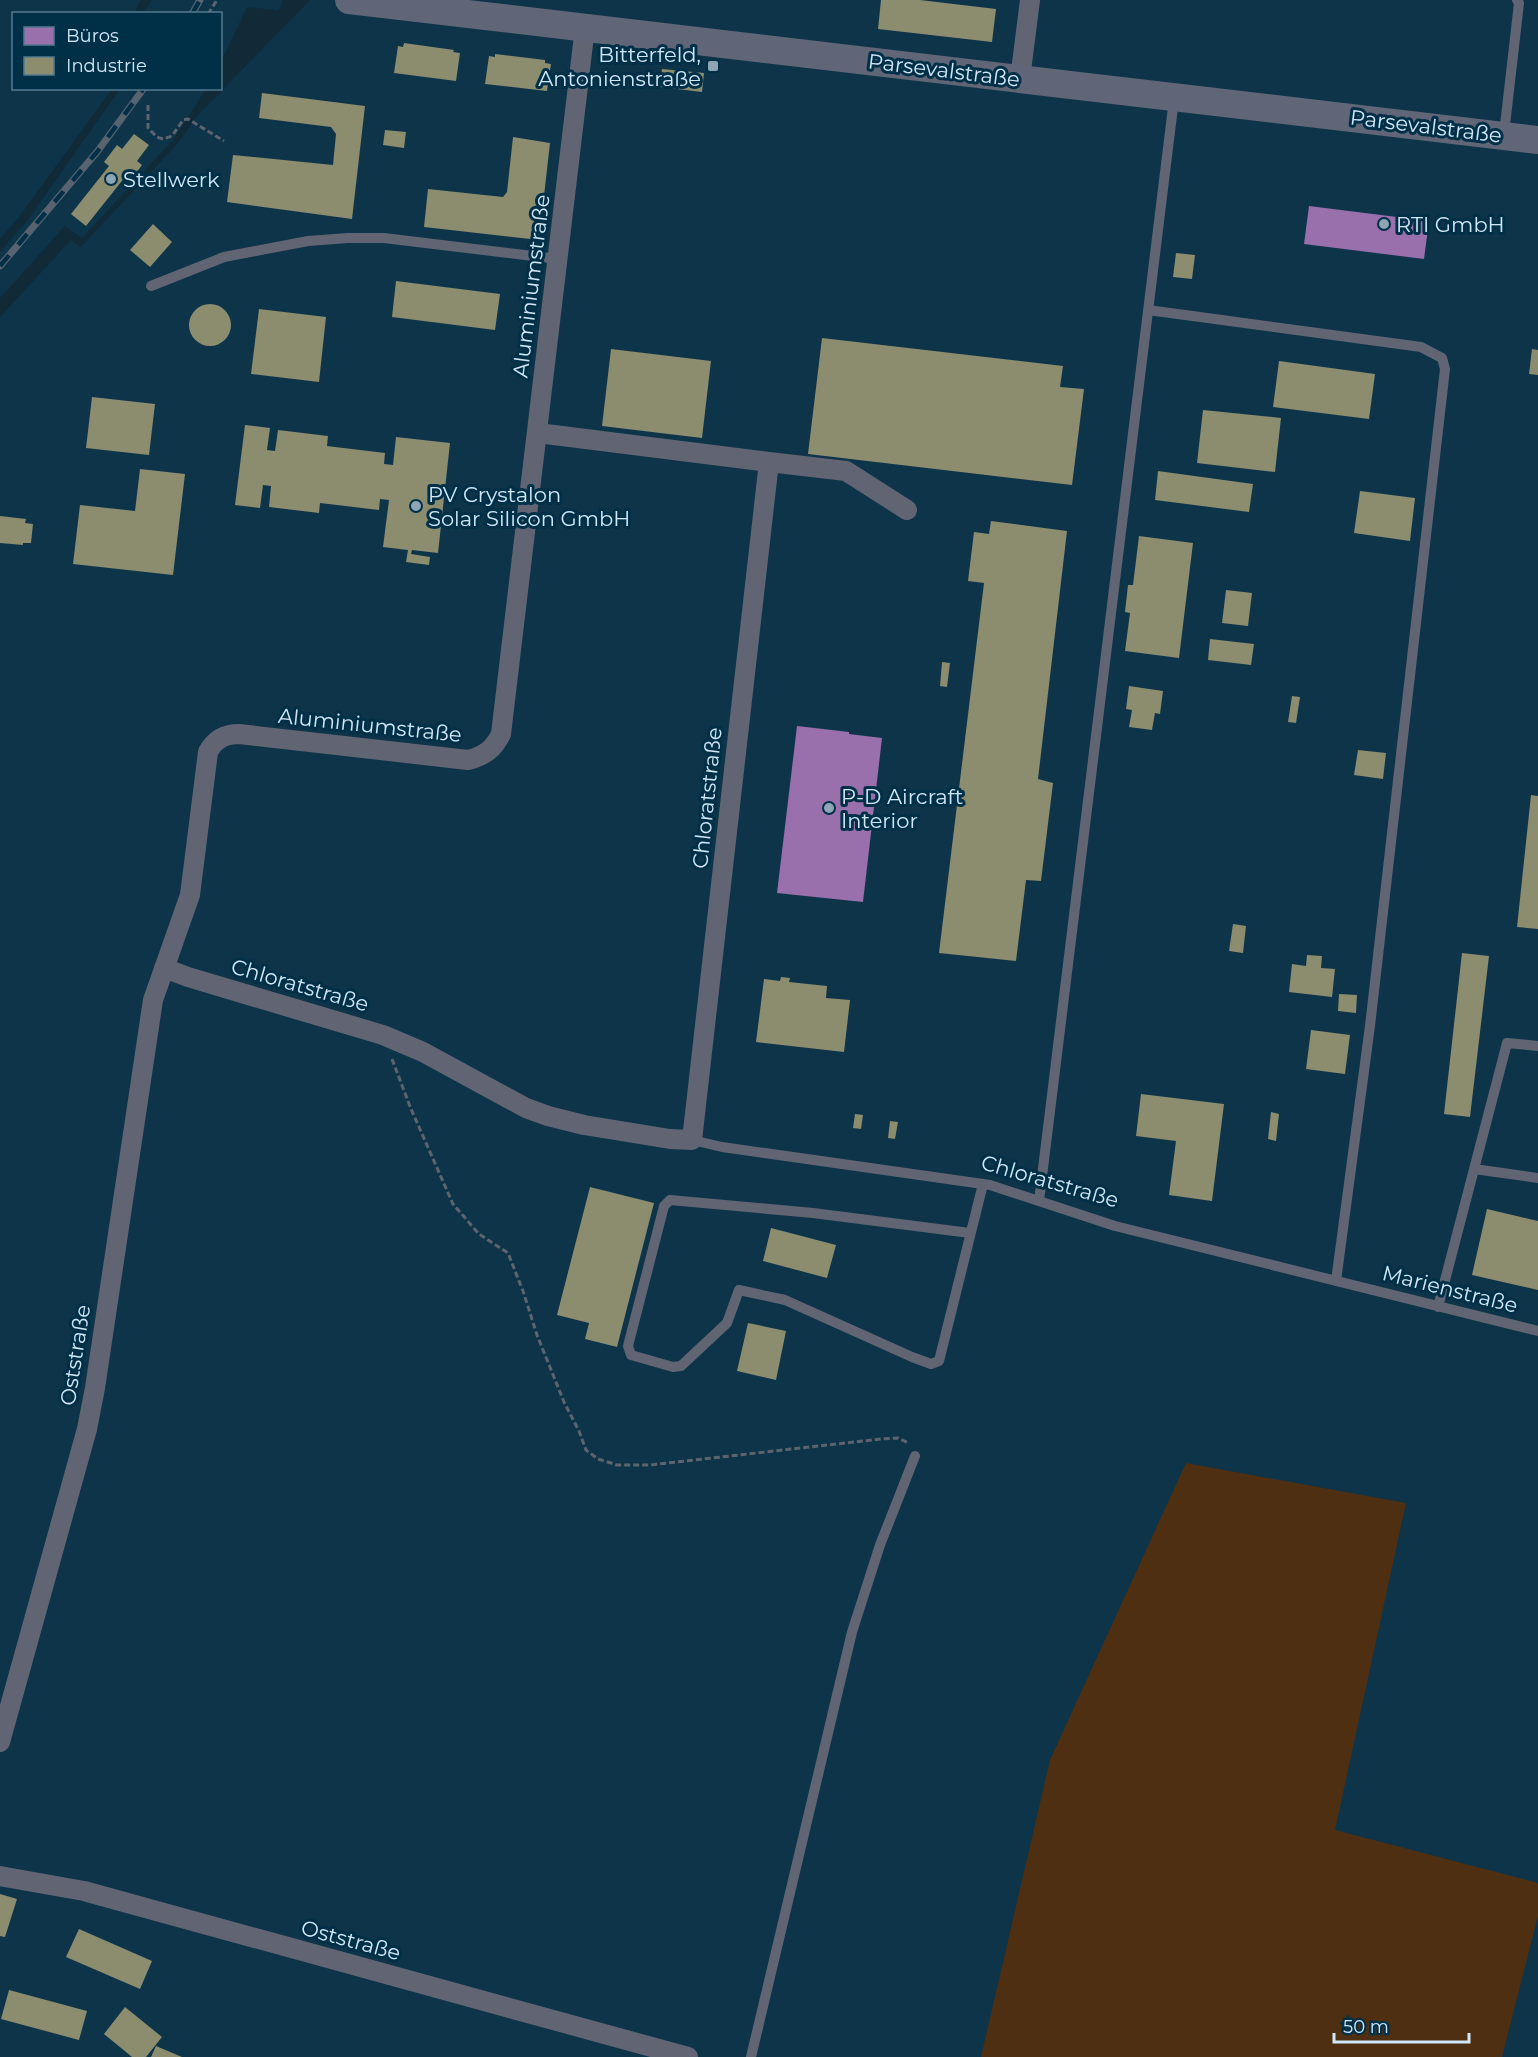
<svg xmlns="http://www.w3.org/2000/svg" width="1538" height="2057" font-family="Montserrat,sans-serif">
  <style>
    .built { fill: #0e344a }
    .green { fill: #4e2f11 }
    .offices { fill: #9970ab }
    .industry { fill: #8c8c6e }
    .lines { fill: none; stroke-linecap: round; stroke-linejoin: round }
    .path { stroke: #5b646f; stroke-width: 3; stroke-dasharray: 6 3; stroke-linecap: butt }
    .lane { stroke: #616573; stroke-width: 10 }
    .street { stroke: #616573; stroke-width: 20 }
    .secondary { stroke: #606677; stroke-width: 28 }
    .rail-casing { stroke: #57636f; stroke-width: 7 }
    .rail { stroke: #003048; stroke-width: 4.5; stroke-dasharray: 14; stroke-linecap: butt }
    .poi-dot { fill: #8da5b4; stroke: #003048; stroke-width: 2 }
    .labels { text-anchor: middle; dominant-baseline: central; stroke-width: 6; stroke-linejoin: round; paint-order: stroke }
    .poi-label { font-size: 21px; fill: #d1e7f7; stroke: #003048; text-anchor: start }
    .street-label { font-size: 21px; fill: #d1e7f7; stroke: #003048 }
  </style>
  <rect width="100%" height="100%" fill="#102a38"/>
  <!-- built -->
  <path class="built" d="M0,0H141L134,13L14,14V88L112,89L19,217L0,239Z
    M152,0H283L279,10L247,7L221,62L220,14L143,13Z
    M310,0H1538V2057H0V317L71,240L81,247L179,142L197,116Z
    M120,89H206L173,140L82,238L65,226L0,298V252L27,221Z"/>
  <!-- green -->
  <path class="green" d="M1186,1463L1406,1503L1335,1830L1538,1883V1916L1502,2057H981L1050,1760Z"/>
  <!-- offices -->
  <path class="offices" d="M1309,206L1429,221L1424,259L1304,244Z
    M797,726L849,732V734L882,738L863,902L777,893Z"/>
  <!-- industry -->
  <path class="industry" d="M881,0H920L996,9L992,42L878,29Z
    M404,43L454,50L453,52L460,53L456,81L394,73L398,46L403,47Z
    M495,54L545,60V63L551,64L547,91L485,84L489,56L495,57Z
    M662,69L704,73L702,92L660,87Z
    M262,93L365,106L352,219L227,202L233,155L333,165L336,134L331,127L259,118Z
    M385,130L406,132L404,148L383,145Z
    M134,134L149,145L137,161L142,165L130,181L125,177L86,226L71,214L109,166L104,162L117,145L122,149Z
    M513,137L550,143L539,240L424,227L428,189L503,197L507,192Z
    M153,224L172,242L150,267L130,250Z
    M1176,253L1195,255L1192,279L1173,277Z
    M396,281L500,294L495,330L392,317Z
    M189 325a21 21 0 1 1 42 0a21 21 0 1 1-42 0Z
    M259,309L326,317L319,382L251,374Z
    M822,338L1063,366L1060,387L1084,389L1072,485L808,454Z
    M611,349L711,361L702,438L602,426Z
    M1532,349L1538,350V375L1529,374Z
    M1279,361L1375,374L1369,419L1273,407Z
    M92,397L155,404L149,455L86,448Z
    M1203,410L1281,418L1275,472L1197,463Z
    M245,425L270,428L267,450L275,451L278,430L328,436L327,446L385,453L384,464L393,465L396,437L450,443L438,553L412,550L411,554L430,557L429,565L406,562L408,550L383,547L389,500L380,499L379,510L320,503L319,513L269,507L271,486L263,485L260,508L235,505Z
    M140,469L185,474L173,575L73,564L80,505L135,511Z
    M1158,471L1253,484L1249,512L1155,500Z
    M1360,491L1415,498L1410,541L1354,533Z
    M0,516L26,519L25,523L33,524L31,543H23V545L0,543Z
    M991,521L1067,531L1038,779L1053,783L1041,881L1026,880L1016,961L939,953L984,583L968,581L974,532L989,534Z
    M1139,536L1193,543L1179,658L1125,651L1130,613L1125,612L1128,585H1133Z
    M1226,590L1252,593L1248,626L1222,623Z
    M1210,639L1254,644L1251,665L1208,660Z
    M942,662L950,663L947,687L940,686Z
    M1129,686L1163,691L1160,714L1155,713L1152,730L1129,727L1132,710L1126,709Z
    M1292,696L1300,697L1296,723L1288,722Z
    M1358,750L1386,753L1383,779L1354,775Z
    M1531,795L1538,796V929L1517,927Z
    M1233,924L1246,926L1243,953L1229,951Z
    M1462,953L1489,956L1470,1117L1444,1114Z
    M1307,955L1322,956L1321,968L1335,969L1332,997L1289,992L1292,964L1306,966Z
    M781,977L790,978L789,982L827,986L826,998L850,1000L844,1052L756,1042L764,979L780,981Z
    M1339,994L1357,995L1356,1013L1338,1011Z
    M1311,1030L1350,1035L1345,1074L1306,1069Z
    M1141,1094L1224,1104L1212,1201L1169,1195L1176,1141L1136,1136Z
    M1271,1112L1279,1114L1276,1141L1268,1139Z
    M855,1114L863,1115L861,1129L853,1128Z
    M890,1121L898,1122L895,1139L888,1138Z
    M590,1187L654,1203L617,1347L585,1339L589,1323L557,1315Z
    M1487,1209L1538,1221V1290L1472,1275Z
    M771,1228L836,1245L827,1278L763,1261Z
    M748,1323L786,1331L776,1380L737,1371Z
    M0,1894L17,1899L5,1937L0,1936Z
    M79,1929L152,1961L140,1989L66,1957Z
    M9,1990L87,2011L79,2040L1,2019Z
    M125,2007L162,2037L146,2057H132L104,2034Z
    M156,2046L182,2057H151Z"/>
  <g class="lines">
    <!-- path -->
    <path class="path" d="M208,14L217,0
      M148,105V128L157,137L163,139L172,136L183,120L188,119L224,141
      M392,1059L411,1109L453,1204L479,1234L508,1253L523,1291L537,1335L564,1402L579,1431L586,1450L598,1459L617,1465H650L881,1439L898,1438L909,1443"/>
    <!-- lane -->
    <path class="lane" d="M1504,134L1519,3L1517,0
      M151,286L224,257L308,241L348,238H384L558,259
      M1148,310L1421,347L1442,358L1445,369L1370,1026L1336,1281
      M692,1140L722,1147L990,1185L1115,1226L1538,1331
      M1474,1169L1538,1178
      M1039,1201L1174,99
      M970,1233L813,1213L670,1200L664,1206L628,1346L631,1355L673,1367L681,1366L727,1323L739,1290L785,1300L912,1357L931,1364L939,1361L983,1184
      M1438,1307L1507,1043L1538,1046
      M751,2057L852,1632L880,1545L915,1456"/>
    <!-- street -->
    <path class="street" d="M1020,79L1030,0
      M769,462L846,471L907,510
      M164,968L188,977L383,1035L423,1052L526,1108L548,1116L584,1125L670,1139L692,1140L769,462L538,433
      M0,1742L87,1429L95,1388L153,1000L190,895L208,752C215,739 225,734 239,734L468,760C484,756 494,749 501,734L585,27
      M0,1876L84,1891L688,2057"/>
    <!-- secondary -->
    <path class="secondary" d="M349,0L1538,140"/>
    <defs>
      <path id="rail" d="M192,14L200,0
        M0,266L97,152L144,88"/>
    </defs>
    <!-- rail casing -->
    <use href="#rail" class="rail-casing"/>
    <!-- rail -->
    <use href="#rail" class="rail"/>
  </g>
  <!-- markers -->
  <g class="poi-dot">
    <rect x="707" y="60" width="12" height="12" rx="3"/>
    <circle cx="111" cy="179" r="6"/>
    <circle cx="1384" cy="224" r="6"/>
    <circle cx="416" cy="506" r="6"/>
    <circle cx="829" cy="808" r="6"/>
  </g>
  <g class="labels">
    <!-- poi labels -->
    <g class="poi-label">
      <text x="701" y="54" text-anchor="end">Bitterfeld,<tspan x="701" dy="24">Antonienstraße</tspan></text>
      <text x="123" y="179">Stellwerk</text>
      <text x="1396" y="224">RTI GmbH</text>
      <text x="428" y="494">PV Crystalon<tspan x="428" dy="24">Solar Silicon GmbH</tspan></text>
      <text x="841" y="796">P-D Aircraft<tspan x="841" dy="24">Interior</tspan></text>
    </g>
    <!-- street labels -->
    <g class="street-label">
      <text transform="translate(944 70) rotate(7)">Parsevalstraße</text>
      <text transform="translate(1426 126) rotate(7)">Parsevalstraße</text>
      <text transform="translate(531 286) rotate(-83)">Aluminiumstraße</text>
      <text transform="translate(370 725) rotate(6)">Aluminiumstraße</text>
      <text transform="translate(707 798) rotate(-84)">Chloratstraße</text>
      <text transform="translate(300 985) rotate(16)">Chloratstraße</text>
      <text transform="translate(1050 1181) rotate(16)">Chloratstraße</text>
      <text transform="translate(1450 1289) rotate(14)">Marienstraße</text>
      <text transform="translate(75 1355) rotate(-81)">Oststraße</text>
      <text transform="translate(351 1940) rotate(15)">Oststraße</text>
    </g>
  </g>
  <!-- legend -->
  <rect x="12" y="12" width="210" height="78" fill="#003048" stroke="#54798e" stroke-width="1.5"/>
  <rect x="24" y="27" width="30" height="18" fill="#9970ab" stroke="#54798e" stroke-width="1.5"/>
  <text x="66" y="42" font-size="18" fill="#d1e7f7">Büros</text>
  <rect x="24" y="57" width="30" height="18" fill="#8c8c6e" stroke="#54798e" stroke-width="1.5"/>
  <text x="66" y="72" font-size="18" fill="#d1e7f7">Industrie</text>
  <!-- scale -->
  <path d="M1334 2033v9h135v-9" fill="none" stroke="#d1e7f7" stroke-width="3"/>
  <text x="1343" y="2033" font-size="18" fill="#d1e7f7" stroke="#003048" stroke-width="4.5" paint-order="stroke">50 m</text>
</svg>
